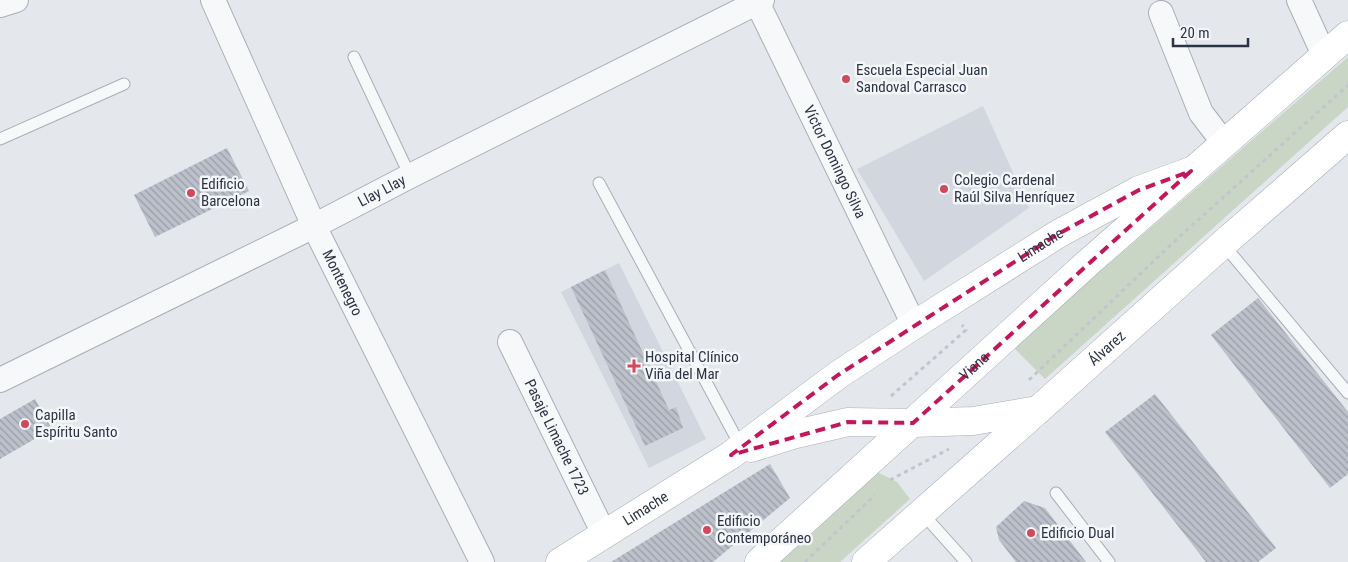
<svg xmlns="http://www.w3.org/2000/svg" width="1348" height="562" font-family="'Roboto Condensed',sans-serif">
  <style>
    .built { fill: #d2d6de }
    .green { fill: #c9d6c5 }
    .building { fill: url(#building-back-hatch) }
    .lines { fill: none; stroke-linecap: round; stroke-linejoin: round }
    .lane-casing { stroke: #a9aeb7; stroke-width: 13 }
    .street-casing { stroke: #a9aeb7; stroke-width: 26 }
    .secondary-casing { stroke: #a9aeb7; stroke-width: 29 }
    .primary-casing { stroke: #a3abb8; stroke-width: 29 }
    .path { stroke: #c2c5cb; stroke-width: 3; stroke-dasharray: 4 4; stroke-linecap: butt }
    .lane { stroke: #f7f8fa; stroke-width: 11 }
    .street { stroke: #f7f8fa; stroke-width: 24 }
    .secondary { stroke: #fff; stroke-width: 28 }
    .primary { stroke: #fff; stroke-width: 28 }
    .marked { fill: none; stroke: #c2185b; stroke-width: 4; stroke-dasharray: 10 6; stroke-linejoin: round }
    .poi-dot { fill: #d1495b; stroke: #f4f6f9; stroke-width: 2 }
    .labels { text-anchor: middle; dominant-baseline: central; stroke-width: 5; stroke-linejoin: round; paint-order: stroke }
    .poi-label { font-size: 15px; fill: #2b3445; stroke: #f4f6f9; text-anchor: start }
    .street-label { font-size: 15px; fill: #2b3445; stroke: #f4f6f9 }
  </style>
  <defs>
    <pattern id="building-back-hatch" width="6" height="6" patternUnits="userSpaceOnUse" patternTransform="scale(1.25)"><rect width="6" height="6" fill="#bbc0ca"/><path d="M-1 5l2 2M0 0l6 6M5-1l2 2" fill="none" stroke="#989da6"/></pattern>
  </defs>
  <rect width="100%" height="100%" fill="#e4e7ec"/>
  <!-- built -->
  <path class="built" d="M983,106L1029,208L924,281L857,169Z
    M619,263L706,439L649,468L561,292Z"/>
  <!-- green -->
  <path class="green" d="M1348,57V107L1045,379L1013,347Z
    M877,472L897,482L910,499L840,562H776Z"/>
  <!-- building -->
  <path class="building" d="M227,148L249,191L155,237L134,195Z
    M605,270L669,410L676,407L683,428L645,446L571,287Z
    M1258,298L1348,412V474L1330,488L1211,335Z
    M1155,394L1276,548L1258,562H1206L1105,432Z
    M35,399L52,429L0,459V419Z
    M770,464L790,498L713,562H611Z
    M1024,501L1045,508L1086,562H1016L999,540L996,527Z"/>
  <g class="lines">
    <defs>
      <path id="lane" d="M354,57L410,176
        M0,139L124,84
        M599,183L741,447
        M1223,244L1348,393
        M1056,493L1109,562
        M922,513L966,562"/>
      <g id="street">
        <path id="s1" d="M213,0L314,226L482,562"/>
        <path id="s2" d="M756,0L914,325"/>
        <path d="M1299,0L1324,55"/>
        <path d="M0,5L16,0"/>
        <path d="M1161,13L1201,113L1224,143"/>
        <path id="s3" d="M510,342L604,534"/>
        <path id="s4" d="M0,380L314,226L410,176L762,0"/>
      </g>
      <g id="secondary">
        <path d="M751,448L796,434L848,422L913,423L973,421L1038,410"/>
        <path id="s5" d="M560,562L731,455L838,375L914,325L1058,234L1139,190L1191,171"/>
      </g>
      <g id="primary">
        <path id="s6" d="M759,562L1090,261L1348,35"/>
        <path id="s7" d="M866,562L1038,410L1223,244L1348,135"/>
      </g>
    </defs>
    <!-- lane casing -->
    <use href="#lane" class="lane-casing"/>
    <!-- street casing -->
    <use href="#street" class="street-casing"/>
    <!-- secondary casing -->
    <use href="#secondary" class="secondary-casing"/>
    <!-- primary casing -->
    <use href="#primary" class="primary-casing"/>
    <!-- path -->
    <path class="path" d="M1029,380L1177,239L1348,85
      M891,396L966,330L962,325
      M890,480L949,449
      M805,562L875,495"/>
    <!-- lane -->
    <use href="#lane" class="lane"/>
    <!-- street -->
    <use href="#street" class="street"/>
    <!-- secondary -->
    <use href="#secondary" class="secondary"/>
    <!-- primary -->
    <use href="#primary" class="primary"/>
  </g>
  <!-- marked area -->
  <path class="marked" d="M1191,171L913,423L848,422L731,455L838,375L1058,234L1139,190Z"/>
  <!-- markers -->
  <g class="poi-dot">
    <circle cx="846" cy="79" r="5"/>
    <circle cx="944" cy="189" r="5"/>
    <circle cx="191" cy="193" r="5"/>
    <path d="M631.5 358.5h5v5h5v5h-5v5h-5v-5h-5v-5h5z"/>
    <circle cx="25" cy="424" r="5"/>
    <circle cx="707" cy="530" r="5"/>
    <circle cx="1031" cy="533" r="5"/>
  </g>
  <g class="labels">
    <!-- poi labels -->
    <g class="poi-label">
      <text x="856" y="70">Escuela Especial Juan<tspan x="856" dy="17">Sandoval Carrasco</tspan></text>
      <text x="954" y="180">Colegio Cardenal<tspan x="954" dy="17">Raúl Silva Henríquez</tspan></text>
      <text x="201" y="184">Edificio<tspan x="201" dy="17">Barcelona</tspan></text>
      <text x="645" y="357">Hospital Clínico<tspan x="645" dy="17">Viña del Mar</tspan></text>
      <text x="35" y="415">Capilla<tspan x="35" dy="17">Espíritu Santo</tspan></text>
      <text x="717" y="521">Edificio<tspan x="717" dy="17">Contemporáneo</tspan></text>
      <text x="1041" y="533">Edificio Dual</text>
    </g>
    <!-- street labels -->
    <g class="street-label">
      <text stroke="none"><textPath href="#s2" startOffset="180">Víctor Domingo Silva</textPath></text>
      <text stroke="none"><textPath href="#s4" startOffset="426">Llay Llay</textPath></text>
      <text stroke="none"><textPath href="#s5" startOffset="576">Limache</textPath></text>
      <text stroke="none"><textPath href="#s1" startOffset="311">Montenegro</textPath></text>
      <text stroke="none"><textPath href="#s7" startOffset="322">Álvarez</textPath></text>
      <text stroke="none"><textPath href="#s6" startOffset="291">Viana</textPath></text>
      <text stroke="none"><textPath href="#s3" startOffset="106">Pasaje Limache 1723</textPath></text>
      <text stroke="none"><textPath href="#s5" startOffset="101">Limache</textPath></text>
    </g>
  </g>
  <!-- scale -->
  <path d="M1173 38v8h75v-8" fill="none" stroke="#2b3445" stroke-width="2.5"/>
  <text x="1180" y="38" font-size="15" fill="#2b3445" stroke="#f4f6f9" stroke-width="4" paint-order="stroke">20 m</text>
</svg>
